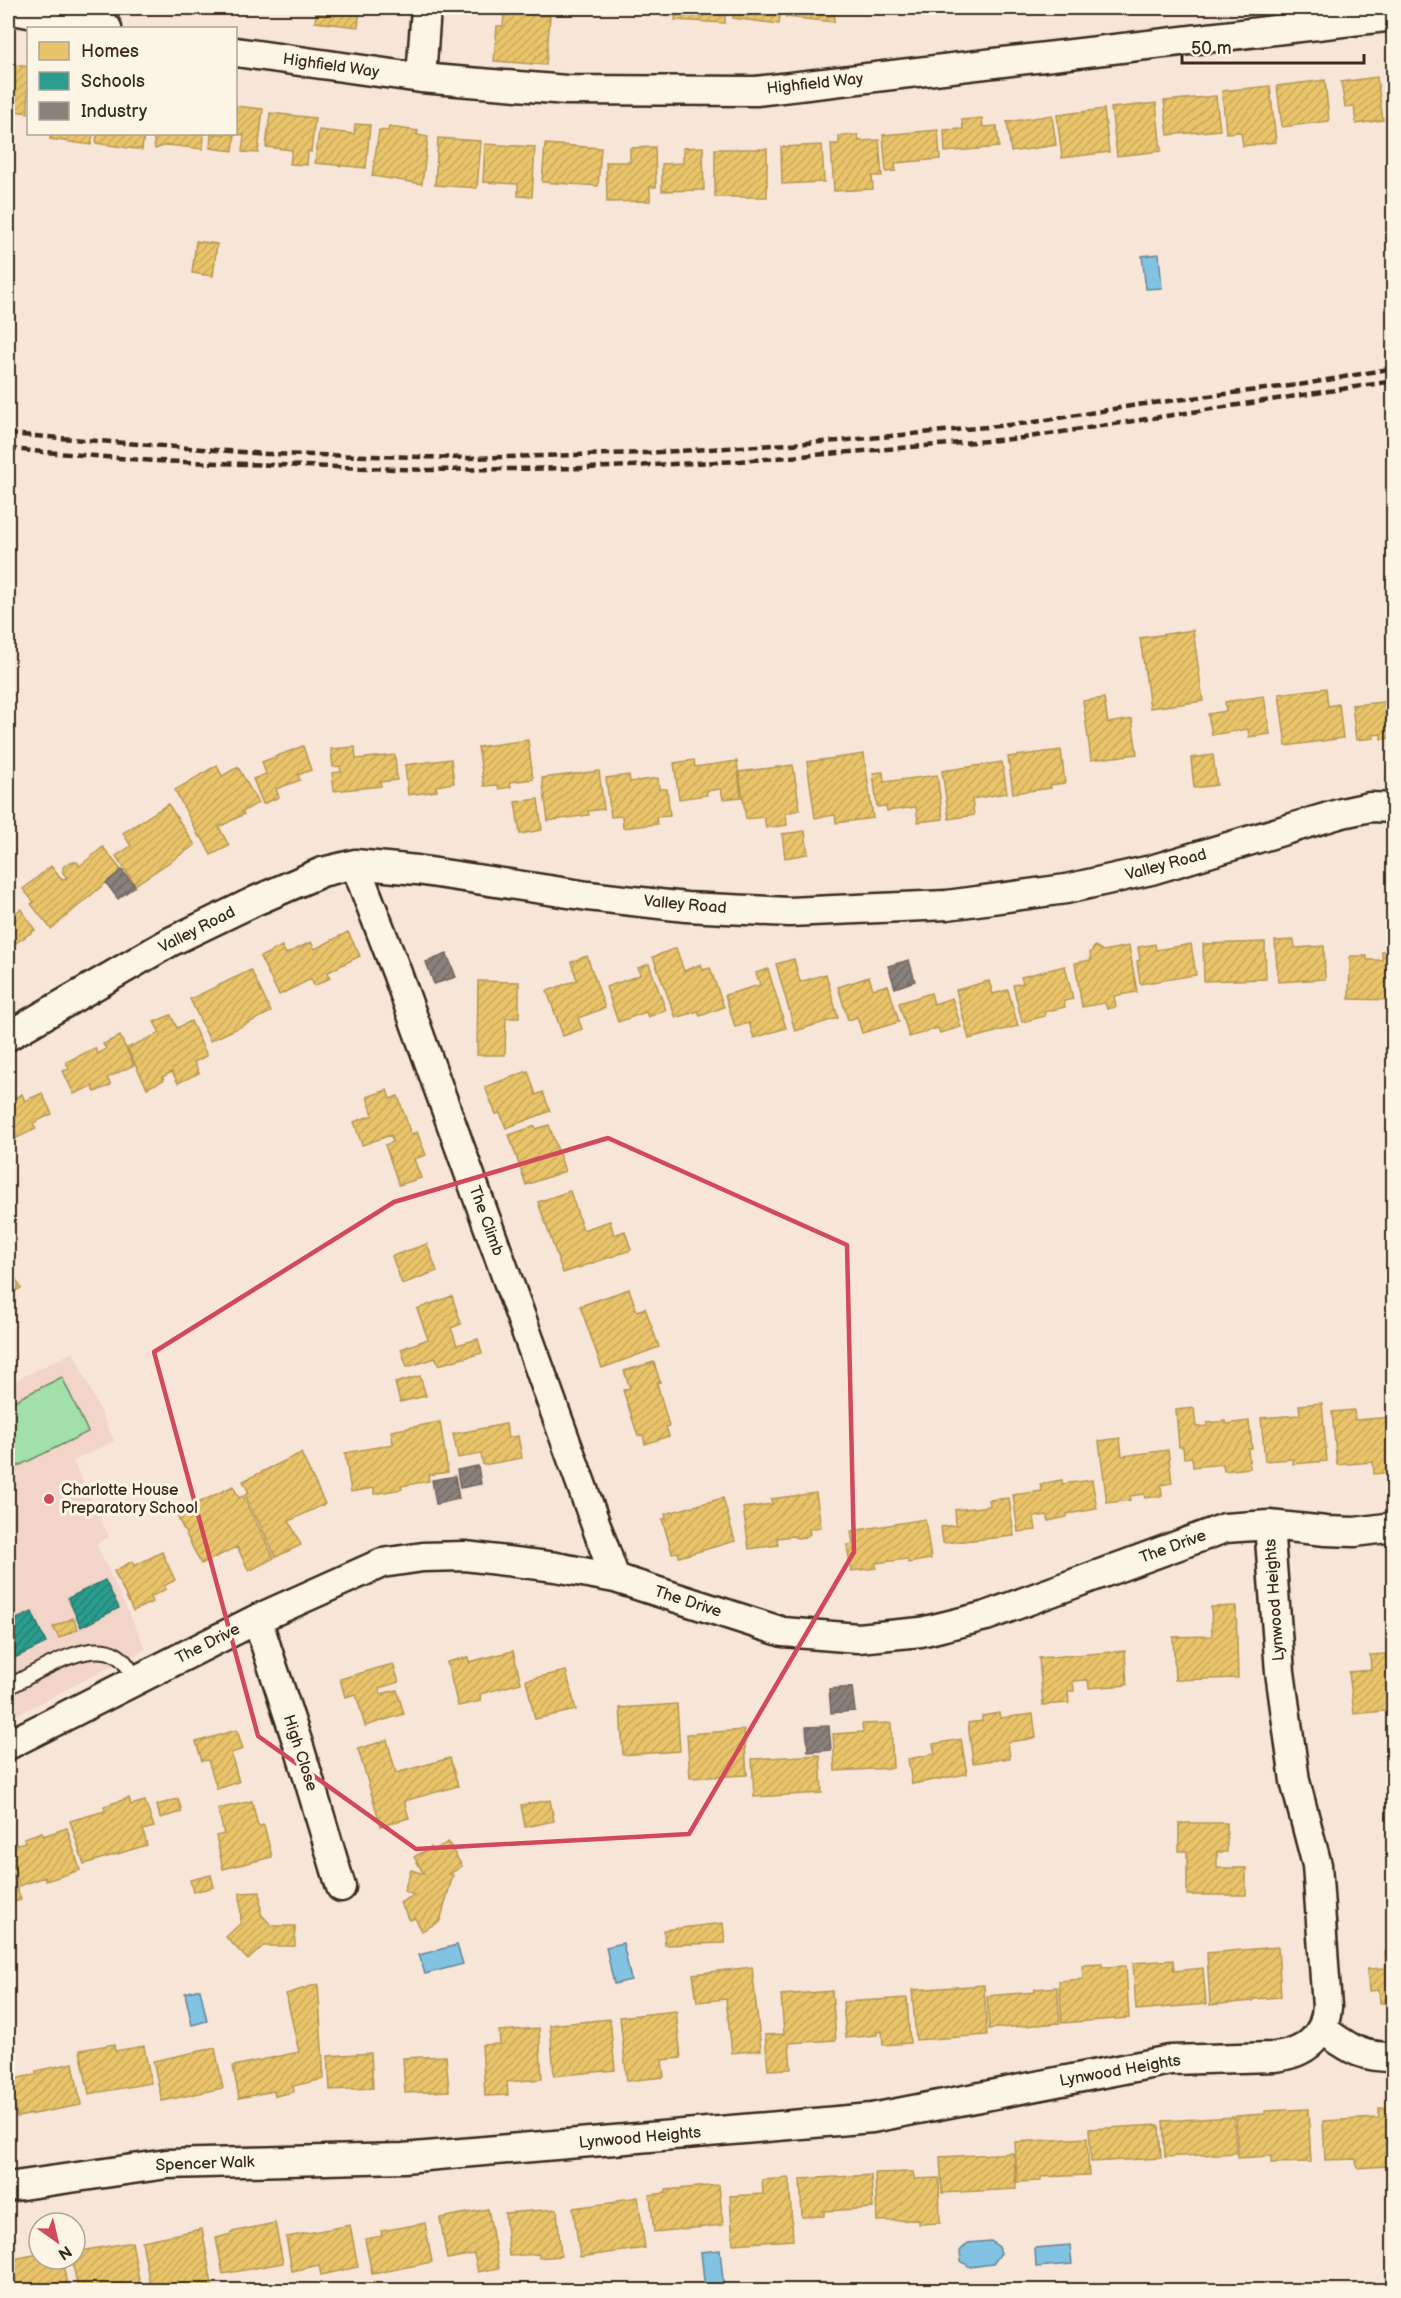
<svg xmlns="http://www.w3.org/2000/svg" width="1401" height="2298" font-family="'Balsamiq Sans',sans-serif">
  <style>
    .built { fill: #f2d4c9 }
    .pitch { fill: #a1e0a8; stroke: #6e8563; stroke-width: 1.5 }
    .water { fill: #82c2e2; stroke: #668594; stroke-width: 1.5 }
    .homes { fill: url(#homes-hatch); stroke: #b59653; stroke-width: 1.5 }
    .schools { fill: url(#schools-hatch); stroke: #2f7a6d; stroke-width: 1.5 }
    .industry { fill: url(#industry-hatch); stroke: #726760; stroke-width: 1.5 }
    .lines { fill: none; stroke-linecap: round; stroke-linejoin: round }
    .lane-casing { stroke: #3b2a1e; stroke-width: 18 }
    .street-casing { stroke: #3b2a1e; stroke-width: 33 }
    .lane { stroke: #fcf5e5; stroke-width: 14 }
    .street { stroke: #fcf5e5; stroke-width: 28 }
    .rail { stroke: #3b2a1e; stroke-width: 4.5; stroke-dasharray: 9 4.5; stroke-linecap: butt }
    .marked { fill: none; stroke: #d1495b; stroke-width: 4.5; stroke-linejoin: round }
    .poi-dot { fill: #d1495b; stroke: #fcf5e5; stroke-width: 2 }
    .labels { text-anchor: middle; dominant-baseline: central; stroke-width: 6; stroke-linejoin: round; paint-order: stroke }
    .street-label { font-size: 16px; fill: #3b2a1e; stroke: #fcf5e5 }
    .poi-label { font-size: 16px; fill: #3b2a1e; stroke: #fcf5e5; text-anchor: start }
  </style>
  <defs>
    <pattern id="homes-hatch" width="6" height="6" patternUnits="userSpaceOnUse" patternTransform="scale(1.5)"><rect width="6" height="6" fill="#e9c46a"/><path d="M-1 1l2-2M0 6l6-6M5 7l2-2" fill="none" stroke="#c9a95b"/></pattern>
    <pattern id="schools-hatch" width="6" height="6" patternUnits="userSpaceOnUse" patternTransform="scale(1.5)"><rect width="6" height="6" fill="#2a9d8f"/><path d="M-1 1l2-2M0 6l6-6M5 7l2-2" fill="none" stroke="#258074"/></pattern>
    <pattern id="industry-hatch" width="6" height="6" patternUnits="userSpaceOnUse" patternTransform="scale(1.5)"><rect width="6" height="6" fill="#8a817c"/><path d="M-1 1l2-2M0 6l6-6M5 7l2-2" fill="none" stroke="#726a65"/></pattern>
  </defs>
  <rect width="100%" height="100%" fill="#f7e6d8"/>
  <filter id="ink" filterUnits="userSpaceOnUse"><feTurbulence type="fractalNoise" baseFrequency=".0167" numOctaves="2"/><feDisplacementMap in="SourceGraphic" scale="12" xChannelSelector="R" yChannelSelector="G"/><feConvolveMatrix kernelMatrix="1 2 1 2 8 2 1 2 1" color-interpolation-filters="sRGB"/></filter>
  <g filter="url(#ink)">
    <!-- built -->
    <path class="built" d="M73,1352L114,1441L73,1461L109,1537L96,1544L146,1649L8,1719V1384Z"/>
    <!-- pitch -->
    <path class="pitch" d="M62,1377L88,1432L8,1471V1404Z"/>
    <!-- water -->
    <path class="water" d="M1159,254L1162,288L1146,289L1142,256Z
      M623,1943L631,1980L614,1984L606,1947Z
      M457,1945L463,1964L425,1974L419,1955Z
      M200,1989L207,2021L192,2025L185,1993Z
      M991,2241L999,2247L1001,2253L993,2264L970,2267L961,2261L960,2251L968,2243Z
      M1070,2245L1072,2264L1036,2267L1035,2248Z
      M720,2250L724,2290H705L701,2252Z"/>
    <!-- homes -->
    <path class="homes" d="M317,8H360L358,27L315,22Z
      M676,8H725V23L675,20Z
      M734,8H781L779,24L733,18Z
      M787,8H835L834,22L786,17Z
      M504,13L550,16L546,65L494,61L497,26H503Z
      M8,64L28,67V113L8,110Z
      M1389,74H1394V111Z
      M1377,77L1383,120L1356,124L1354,106L1345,107L1341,82Z
      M1325,80L1329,121L1282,127L1277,86Z
      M1270,86L1276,142L1243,146L1241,132L1226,133L1222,91Z
      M1216,96L1220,130L1168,135L1164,101Z
      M1156,103L1161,151L1117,156L1111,108Z
      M236,106L263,109L258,153L242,152L244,135L235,134L233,151L210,148L211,134H236Z
      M1104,109L1109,152L1062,158L1057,115Z
      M270,113L315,118L311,152L308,151L307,165L290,164L292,150L266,147Z
      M1052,115L1056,145L1011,152L1007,122Z
      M982,118L983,127L997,126L999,147L945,152L944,130L963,129L962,120Z
      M355,124L370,125L366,168L315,163L319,130L354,134Z
      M389,127L418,131L417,135L428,137L422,184L372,176L379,130L388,131Z
      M938,130L940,159L895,163L896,171L886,172L883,135Z
      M51,134H93L91,145L50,139Z
      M97,134H144L142,150L96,143Z
      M153,134H204L203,149L167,145L155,149Z
      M858,135L859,141L879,140L882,176H872L873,189L834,191L831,144H839V136Z
      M438,138L481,141L477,188L435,185Z
      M485,144L535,147L532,197L518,196V184L483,182Z
      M545,144L601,148L598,186L542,182Z
      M822,145L824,182L782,184L781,147Z
      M655,147L656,187H650V201L607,202L606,162H630V148Z
      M703,147L704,190L662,191V164L683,163V148Z
      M715,149H767V197H715Z
      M196,241L217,244L213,276L192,273Z
      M1193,630L1203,701L1150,708L1140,638Z
      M1326,688L1328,706L1339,704L1343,738L1286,746L1279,694Z
      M1264,696L1270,734L1249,737L1248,729L1212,735L1208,714L1226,711L1225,702Z
      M1104,698L1108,723L1132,719L1137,754L1091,760L1083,701Z
      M1394,701V738L1381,739V734L1373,735L1374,738L1356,740L1352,705Z
      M528,740L533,779L510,782L511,787L499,789L498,785L484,786L478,747Z
      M303,746L311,770L298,775L300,780L276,789L279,797L263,804L253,779L266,774L262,762Z
      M355,747L356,759L395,755L397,780L380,782L381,786L334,791L332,773L341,772L340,766L333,767L331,749Z
      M1061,750L1065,783L1050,785L1051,788L1013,793L1008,757Z
      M864,754L873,818L836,823L835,815L815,818L807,762Z
      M1213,755L1217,785L1194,788L1191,758Z
      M451,759L454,783L436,786L437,791L408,795L405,765Z
      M694,760L695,767L737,761L741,797L723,799L721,789L706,791L707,795L679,799L674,763Z
      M1002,762L1007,793L972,799L974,815L949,819L942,771Z
      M217,765L222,776L238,767L258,803L242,812L244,814L219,827L229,846L211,855L201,836L199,837L175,790Z
      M793,765L800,810L786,813L787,825L766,828L764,817L746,819L739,772Z
      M599,771L604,809L588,811L589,815L548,821L542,778Z
      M883,772L884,782L937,775L943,819L918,822L916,807L887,811L886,806L877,807L873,773Z
      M629,775L630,782L658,778L659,789H667L670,816L656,817L657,824L623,828L622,816L611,817L606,778Z
      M538,799L542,830L520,834L515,802Z
      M168,804L195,845L135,885L116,856L131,846L123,833Z
      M805,831L808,854L785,858L782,834Z
      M103,847L121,870L51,929L31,904L34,902L23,889L51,866L62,880L67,877L63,873V867L70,862H77L80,866Z
      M21,909L35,930L8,948V918Z
      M348,932L360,956L328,972L330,978L314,986L311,979L279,995L260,957L282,946L286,954L311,942L315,949Z
      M1294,940L1295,948L1324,946L1325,979L1278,982L1275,941Z
      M1265,942L1266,979L1204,981L1203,944Z
      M1155,944L1156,950L1191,944L1196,975L1140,984L1137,961L1140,960L1138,947Z
      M1095,946L1103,951L1129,946L1137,992L1114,996L1116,1007L1107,1009L1105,1003L1082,1007L1075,963L1091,960L1090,953Z
      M676,948L684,971L701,964L703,970L710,968L724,1007L700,1016L698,1011L676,1018L653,957Z
      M1382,951H1394V1000L1349,999L1350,956H1367V960H1382Z
      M587,956L605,1008L578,1018L582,1029L563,1036L547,991L577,980L571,962Z
      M794,959L800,982L826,974L838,1018L795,1031L776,964Z
      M649,964L666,1010L648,1017L646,1012L618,1022L606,987L640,975L638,968Z
      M1065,966L1073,999L1064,1001L1065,1007L1044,1012L1045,1016L1022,1022L1013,985L1023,983L1021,977Z
      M768,969L786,1028L754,1038L749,1023L735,1027L725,995L760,985L756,973Z
      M251,970L271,1012L210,1041L190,999Z
      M869,977L873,989L888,985L899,1022L862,1033L857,1017L848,1020L838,987Z
      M478,981L519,982V1018H506L505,1055H477Z
      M989,981L993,994L1008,990L1018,1026L969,1039L956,990Z
      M931,993L934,1004L952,998L961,1027L940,1033L938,1028L909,1037L899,1003Z
      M171,1015L177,1028L191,1021L207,1056L194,1062L199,1073L178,1083L172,1072L162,1077L164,1080L147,1088L127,1048L160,1033L154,1022Z
      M120,1036L134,1065L107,1078L111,1085L95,1092L92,1086L74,1094L63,1071L69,1069L66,1062L95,1048L98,1054L106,1049L103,1044Z
      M528,1071L536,1095L543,1092L550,1111L506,1128L500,1113L496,1114L485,1087Z
      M387,1090L390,1099L398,1096L411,1134L417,1132L426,1155L414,1159L421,1178L399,1185L385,1145L393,1142L391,1135L362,1145L354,1122L373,1115L367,1097Z
      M42,1093L52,1114L33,1123L36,1129L10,1141L8,1135L10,1133L8,1127V1101L22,1094L25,1101Z
      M549,1125L565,1171L526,1185L509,1135L535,1126L536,1129Z
      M570,1191L583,1230L610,1221L614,1235L625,1231L631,1250L563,1273L538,1202Z
      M427,1244L437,1271L402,1284L392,1256Z
      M13,1274L21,1288L8,1295V1277Z
      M629,1289L637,1311L645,1308L659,1347L602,1368L580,1306Z
      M452,1296L461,1324L451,1328L457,1345L478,1339L482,1353L438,1365L436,1358L407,1367L401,1349L428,1339L417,1309Z
      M654,1362L660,1382L657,1383L669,1426L666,1427L669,1436L645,1444L643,1435L638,1436L623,1390L630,1388L624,1371Z
      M420,1376L426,1396L400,1402L395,1383Z
      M1322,1403L1327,1461L1293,1464V1459L1265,1461L1261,1418L1300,1415L1299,1405Z
      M1194,1408L1196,1427L1207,1426V1423L1225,1421L1226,1424L1249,1421L1252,1448L1248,1449L1250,1468L1224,1471L1223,1464L1193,1467L1192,1457L1184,1458L1183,1447H1179L1176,1410Z
      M1354,1410L1355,1420L1393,1417L1394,1472L1374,1474L1373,1462L1337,1465L1332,1412Z
      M440,1422L448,1472L428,1475L429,1481L401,1486L402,1489L374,1494V1488L351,1492L345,1453L393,1444L391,1431Z
      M506,1424L508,1438L518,1436L522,1458L483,1465L481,1454L458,1458L453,1434Z
      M1120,1438L1122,1456L1168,1450L1172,1483L1161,1485L1162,1496L1145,1498L1144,1494L1130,1496V1500L1107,1503L1099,1441Z
      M301,1453L325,1504L289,1521L301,1545L276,1557L245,1495L249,1493L243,1481Z
      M1062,1480V1484L1092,1480L1097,1509L1067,1514V1517L1048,1521L1047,1515L1034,1517L1036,1530L1018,1532L1013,1495L1042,1491L1040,1484Z
      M233,1486L239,1498L243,1496L274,1558L249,1571L237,1547L201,1564L176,1514Z
      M816,1493L821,1527L809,1529L810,1534L806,1537L797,1538L793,1536L777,1538L778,1545L749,1549L743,1508L772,1504L771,1499Z
      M723,1498L735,1541L679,1557L678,1552L672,1553L662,1519H666L665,1514Z
      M1009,1498L1014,1536L943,1543L941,1527L956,1525L955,1510L990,1506L989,1500Z
      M925,1519L931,1559L908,1563L907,1559L876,1563V1568L851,1571L847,1545L853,1544L851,1531Z
      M162,1552L175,1580L164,1586L166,1589L150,1597L152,1602L133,1611L114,1571L133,1561L134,1566Z
      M1236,1606L1238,1678L1175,1680L1173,1637L1212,1636L1211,1607Z
      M73,1618L78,1629L59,1638L53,1627Z
      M513,1651L521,1683L480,1694L481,1701L458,1706L447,1662L468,1657L469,1662Z
      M1125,1651L1127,1685L1089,1688L1088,1680L1073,1681L1074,1691H1068L1069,1703L1043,1705L1039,1658Z
      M1386,1654L1387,1667H1394V1710L1354,1714L1349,1672L1371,1670L1370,1655Z
      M393,1664L399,1682L379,1688L381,1694L397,1690L404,1714L365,1726L356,1694L345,1697L340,1679Z
      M566,1671L576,1710L535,1719L526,1680Z
      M677,1704L680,1751L623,1755L620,1708Z
      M999,1713L1000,1718L1033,1714L1036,1738L1008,1742L1010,1758L973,1763L968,1723L982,1721V1716Z
      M891,1723L893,1768L835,1771L833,1734L863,1732L862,1724Z
      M237,1730L243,1749L231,1753L239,1782L217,1789L208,1760L202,1761L196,1742Z
      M744,1730L747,1775L690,1778L687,1734Z
      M961,1739L967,1774L912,1784L908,1759L935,1754L933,1744Z
      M387,1740L396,1773L450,1758L458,1786L404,1801L409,1818L381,1826L358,1749Z
      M820,1755L822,1793L754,1797L752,1759Z
      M129,1798L131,1805L145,1801L154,1827L143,1830L147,1845L84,1864L70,1821L105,1811L104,1806Z
      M178,1799L182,1812L160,1818L157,1805Z
      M550,1800L554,1821L525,1827L521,1805Z
      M252,1801L258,1826L264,1825L272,1857L223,1869L216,1836L224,1834L218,1809Z
      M1179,1823H1227V1852H1217V1868H1246V1895H1187V1851H1179Z
      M67,1828L80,1870L46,1881L45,1877L19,1886L8,1847L25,1842L24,1838L42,1832L43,1836Z
      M448,1842L462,1866L450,1874L453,1875L440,1921L422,1931L415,1918L410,1920L400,1903L414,1895L404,1891L411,1870L424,1874L414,1857L431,1847L433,1851Z
      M8,1858L21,1900L8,1904Z
      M211,1875L214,1887L193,1892L190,1880Z
      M260,1892L261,1914L272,1926H295V1946H263L248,1960L226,1937L241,1923L240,1893Z
      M723,1923L725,1943L665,1945L664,1930Z
      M1278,1947L1281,1997L1253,1999V2001L1210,2005L1207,1953Z
      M1385,1952H1394V2003H1380L1379,1990L1369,1991L1367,1969L1386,1968Z
      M1173,1960L1174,1971L1203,1968L1206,2004L1136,2010L1133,1963Z
      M1102,1964V1967L1126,1966L1129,2018L1062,2023L1059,1981L1083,1979L1082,1965Z
      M752,1967L761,2050L732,2053L726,1999L697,2002L693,1974Z
      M318,1984L324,2079L293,2086L294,2092L275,2096L274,2091L239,2098L233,2066L299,2052L286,1994Z
      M984,1985L987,2035L916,2040L912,1990Z
      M1057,1987L1060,2023L989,2029L987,1996L1035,1992V1989Z
      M832,1991L836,2040L789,2043L791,2069L768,2070L765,2035L784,2034L781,1995Z
      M907,1998L910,2043L883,2045L882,2031L877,2032V2035L846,2038L843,2002Z
      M676,2011L681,2058L662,2060L664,2077L627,2081L620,2017Z
      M610,2019L615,2070L554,2076L550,2025Z
      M539,2028L542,2079L507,2082L508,2095L485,2096L482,2045L500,2044L499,2031Z
      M114,2044L115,2051L144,2046L151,2083L89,2094L80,2050Z
      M215,2048L223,2088L162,2101L153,2061Z
      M371,2053L373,2088L330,2090L328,2056Z
      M446,2056L449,2091L405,2093L403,2058Z
      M73,2063L81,2105L17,2117L10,2080L37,2074L36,2071Z
      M8,2093L12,2118L8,2119Z
      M1379,2108H1394V2160H1386L1387,2166L1357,2168L1356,2159L1325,2160L1323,2121L1379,2118Z
      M1308,2109L1311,2162L1271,2163V2156L1238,2158L1236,2116L1265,2114V2111Z
      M1234,2117L1236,2153L1165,2157L1163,2121Z
      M1159,2125L1161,2158L1091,2162L1089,2129Z
      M1087,2138L1089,2175L1041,2177V2181L1017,2182L1015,2142Z
      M1014,2153L1016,2189L942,2193L940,2157Z
      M914,2172V2179L939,2178L940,2223L919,2224V2220L877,2221L875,2173Z
      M871,2175L873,2208L824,2211V2216L802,2217L800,2179Z
      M789,2178L793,2240L733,2244L730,2196L763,2194L762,2180Z
      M719,2185L723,2225L654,2232L650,2195L666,2193V2190Z
      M638,2197L645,2248L580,2257L573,2208L618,2202L617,2200Z
      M488,2209L499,2268L478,2272L474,2254L447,2259L440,2218Z
      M557,2209L561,2256L539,2258V2254L509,2256L505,2213Z
      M275,2223L283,2263L223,2274L216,2238L231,2234V2232Z
      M425,2223L432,2262L372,2274L365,2239L382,2236L381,2231Z
      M350,2225L358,2267L321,2275L319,2265L292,2271L286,2237Z
      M202,2229L213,2290H151L142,2241Z
      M132,2242L141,2290H78L72,2259H75V2252Z
      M39,2254V2259H62L68,2290H8V2260Z"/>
    <!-- schools -->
    <path class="schools" d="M105,1580L119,1608L81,1627L68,1598Z
      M32,1612L46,1643L8,1661V1623Z"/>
    <!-- industry -->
    <path class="industry" d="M122,870L135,886L118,899L106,883Z
      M447,954L456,977L434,984L426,962Z
      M909,960L915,981L895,988L888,966Z
      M478,1466L481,1484L460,1488L457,1470Z
      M455,1476L459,1499L436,1504L432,1480Z
      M852,1687L855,1711L831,1713L829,1689Z
      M829,1726L831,1750L808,1752L806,1727Z"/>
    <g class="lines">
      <defs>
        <path id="lane" d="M8,1687C34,1674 88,1638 116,1655C126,1661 131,1671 136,1681"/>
        <path id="street" d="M8,9L107,28
          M236,52L421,78L566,90L756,91L1394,16
          M421,78L426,8
          M355,864L397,973L615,1578
          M8,1036L170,942L255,901L322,872L355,864L417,870L588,896L686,907L789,912L947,905L1066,889L1151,870L1342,813L1370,807L1394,808
          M257,1619L300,1750L341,1887
          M8,1745L257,1619L382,1563L423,1557L465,1556L556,1567L615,1578L783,1632L858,1638L921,1632L986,1616L1225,1528L1269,1525L1326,1531L1355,1532L1394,1527
          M1322,2029C1350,2048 1358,2057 1394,2057
          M8,2187L167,2164L403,2158L872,2118L1170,2060L1274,2057C1304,2054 1325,2038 1327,2007L1317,1865L1295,1781L1280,1672L1269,1525"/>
      </defs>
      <!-- lane casing -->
      <use href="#lane" class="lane-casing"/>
      <!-- street casing -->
      <use href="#street" class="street-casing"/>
      <!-- lane -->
      <use href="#lane" class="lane"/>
      <!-- street -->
      <use href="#street" class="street"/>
      <!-- rail -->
      <path class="rail" d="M8,434L267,454L470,458L645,453L838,441L1029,423L1137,405L1305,384L1394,368
        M8,449L155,461L427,470L586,468L740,461L1023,438L1394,381"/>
    </g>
  </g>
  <!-- marked area -->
  <path class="marked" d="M608,1138L847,1245L854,1552L689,1834L416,1849L258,1736L154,1352L394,1202Z"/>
  <!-- markers -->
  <circle class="poi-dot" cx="49" cy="1499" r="6"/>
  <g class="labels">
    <!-- street labels -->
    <g class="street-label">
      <text transform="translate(331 66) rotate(8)">Highfield Way</text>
      <text transform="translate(815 84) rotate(-6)">Highfield Way</text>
      <text transform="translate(1166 865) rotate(-15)">Valley Road</text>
      <text transform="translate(685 905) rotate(5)">Valley Road</text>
      <text transform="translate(197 930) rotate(-27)">Valley Road</text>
      <text transform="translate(486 1221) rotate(70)">The Climb</text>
      <text transform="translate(1173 1547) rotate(-20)">The Drive</text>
      <text transform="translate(1275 1600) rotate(-94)">Lynwood Heights</text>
      <text transform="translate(688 1602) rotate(18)">The Drive</text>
      <text transform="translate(208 1644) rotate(-27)">The Drive</text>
      <text transform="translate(300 1753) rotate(72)">High Close</text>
      <text transform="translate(1120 2071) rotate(-10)">Lynwood Heights</text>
      <text transform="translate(640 2138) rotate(-5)">Lynwood Heights</text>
      <text transform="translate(205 2164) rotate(-2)">Spencer Walk</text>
    </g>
    <!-- poi labels -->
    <g class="poi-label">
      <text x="61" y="1490">Charlotte House<tspan x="61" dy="18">Preparatory School</tspan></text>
    </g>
  </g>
  <!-- margin -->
  <rect width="1401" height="2298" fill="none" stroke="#fcf5e5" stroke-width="30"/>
  <rect x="15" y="15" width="1371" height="2268" fill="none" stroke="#3b2a1e" stroke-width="2" filter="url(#ink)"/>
  <!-- legend -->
  <rect x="27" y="27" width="210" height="108" fill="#fcf5e5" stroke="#afa495" stroke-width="1.5"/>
  <rect x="39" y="42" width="30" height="18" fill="#e9c46a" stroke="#afa495" stroke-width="1.5"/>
  <text x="81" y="57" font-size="18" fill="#3b2a1e">Homes</text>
  <rect x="39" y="72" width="30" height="18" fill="#2a9d8f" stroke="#afa495" stroke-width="1.5"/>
  <text x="81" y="87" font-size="18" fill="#3b2a1e">Schools</text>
  <rect x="39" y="102" width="30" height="18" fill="#8a817c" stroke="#afa495" stroke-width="1.5"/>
  <text x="81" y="117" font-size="18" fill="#3b2a1e">Industry</text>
  <!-- north arrow -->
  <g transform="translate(57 2241) rotate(146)"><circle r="28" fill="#fcf5e5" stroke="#afa495" stroke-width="1.5"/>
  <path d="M0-4.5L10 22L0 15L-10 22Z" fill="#d1495b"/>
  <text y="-9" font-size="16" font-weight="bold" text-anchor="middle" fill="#3b2a1e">N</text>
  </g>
  <!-- scale -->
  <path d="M1182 54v9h182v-9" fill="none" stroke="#3b2a1e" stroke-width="3"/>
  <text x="1191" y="54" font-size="18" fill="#3b2a1e" stroke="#fcf5e5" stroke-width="4.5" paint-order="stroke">50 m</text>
</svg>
